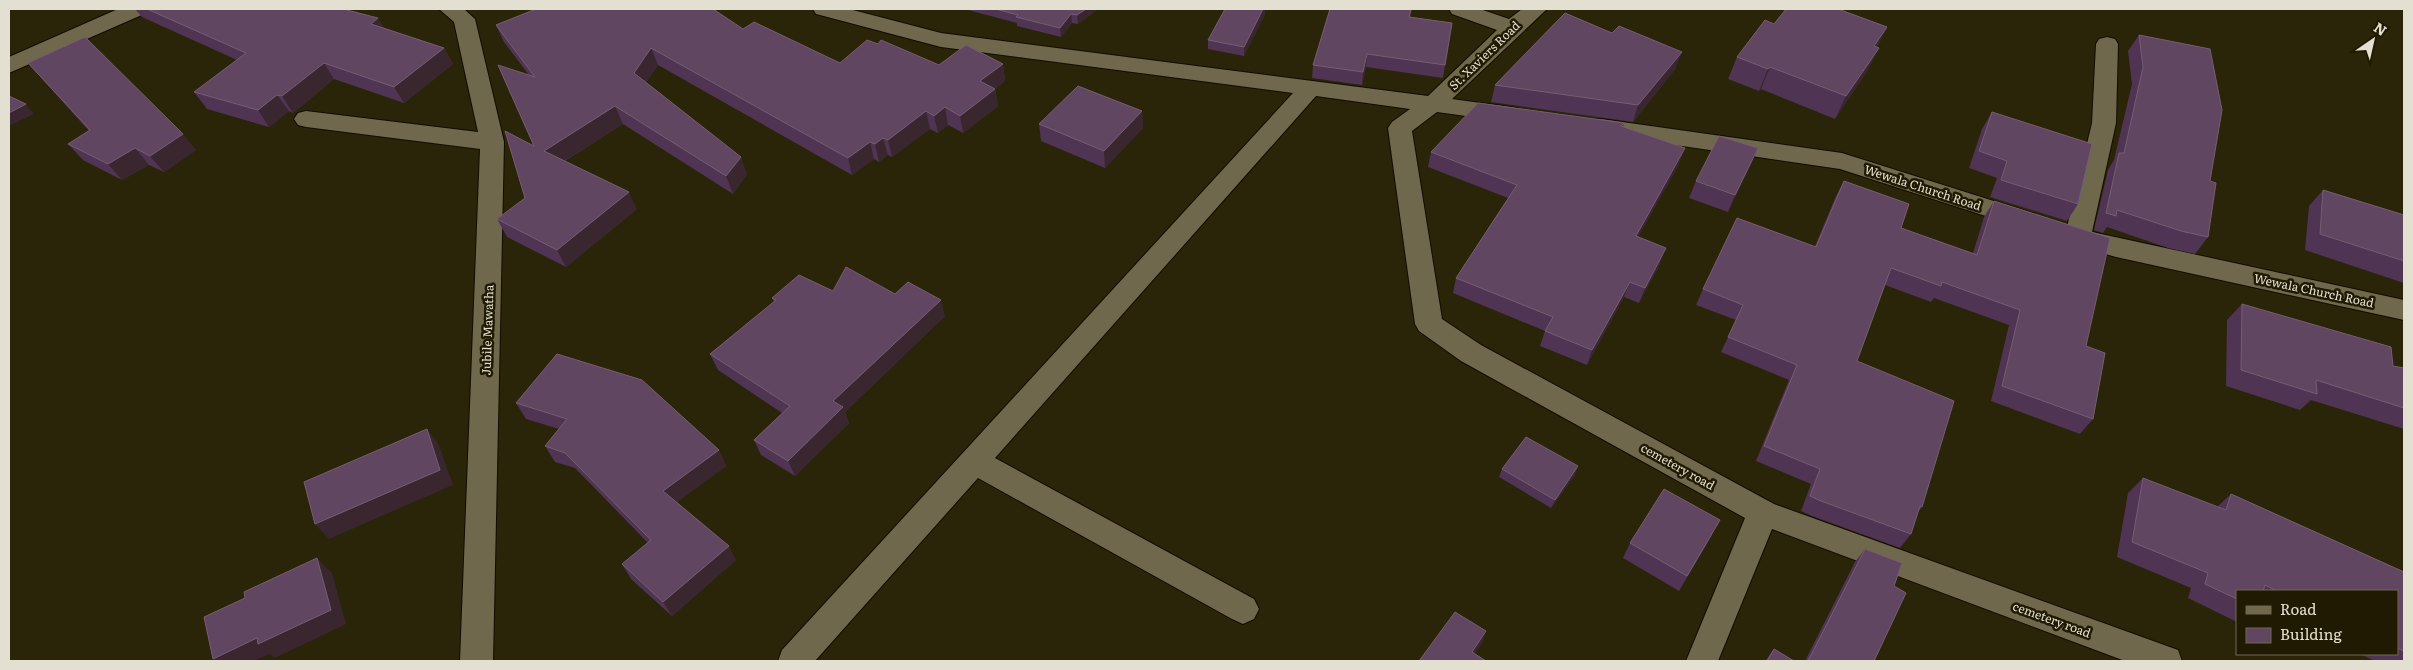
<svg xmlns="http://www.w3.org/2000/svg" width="2413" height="670" font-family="Literata,serif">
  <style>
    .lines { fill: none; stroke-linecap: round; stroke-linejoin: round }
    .street-casing { stroke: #130c00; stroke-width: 2 }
    .street { fill: #6f684c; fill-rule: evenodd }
    .wall { fill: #503453 }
    .shaded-wall { fill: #3a262f }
    .building { fill: #604660; stroke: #755e72 }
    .labels { text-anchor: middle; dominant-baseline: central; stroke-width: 5; stroke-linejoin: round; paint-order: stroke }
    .street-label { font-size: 12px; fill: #e4e0d1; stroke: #211a02 }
  </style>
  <rect width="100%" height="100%" fill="#2a2409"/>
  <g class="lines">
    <defs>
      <path id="street" d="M118,9H147L144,14L9,73V57Z
        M439,9H464L475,19L504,142L493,661H460L480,149L306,127L298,125L294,119L298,113L306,111L478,132L454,22Z
        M813,9H849L941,33L1428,96L1497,30L1452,14L1449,9H1480L1509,19L1522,9H1547L1452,99L1517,108L1521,114L1517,120L1509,122L1437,112L1412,131L1442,319L1481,345L1774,504L2178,650L2182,661H2125L1772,529L1718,661H1686L1745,518L1461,361L1419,331L1415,324L1388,128L1392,122L1410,109L1316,96L995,458L1254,599L1259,609L1254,619L1243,624L1232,619L978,478L815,661H778L782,650L1293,93L941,47L816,14Z
        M2107,37L2115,39L2118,44L2116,123L2092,232L2404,300V320L2116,257L2063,242L2059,235L2063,228L2067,227L2092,123L2096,44L2099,39Z
        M1601,119L1842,153L2035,214L2039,220L2035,226L2026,229L1840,169L1593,133L1589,127L1593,121Z"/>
    </defs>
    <!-- street casing -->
    <use href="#street" class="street-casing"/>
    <!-- street -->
    <use href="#street" class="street"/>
  </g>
  <!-- wall -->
  <path class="wall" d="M135,9H343L384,28L444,48L453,64L404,103L334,79L293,113L289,111L269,127L207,109L194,92L237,60L142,17Z
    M968,9H1098L1078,24L1072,23L1061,37L1017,26V23L968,10Z
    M1412,9L1410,17L1452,23L1443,78L1366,67L1362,85L1312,78L1313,65Z
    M1265,14L1244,56L1208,49V40Z
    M1774,24L1887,27L1877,47L1868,70L1835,119L1761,89L1759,91L1728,79L1737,57Z
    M496,25L743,29L840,63L939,65L1003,64L1005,81L995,89L998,106L963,133L948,125L938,133L930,129L892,157L888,155L879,162L874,159L852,175L658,65L646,83L747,174L733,194L623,124L565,161L637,209L566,267L507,237L497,219L525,198L534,146L529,75L504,42Z
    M1612,33L1676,68L1633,122L1491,102L1495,85Z
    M2139,35L2210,181L2208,237L2195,254L2168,248L2107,227L2103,233L2094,230L2108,170L2114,160L2132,84L2128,51Z
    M28,63L196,150L164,172L149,165L122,180L83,160L68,144L89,131Z
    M1142,111L1143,128L1105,168L1041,141L1039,124Z
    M1992,112L2078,204L2067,221L1990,197L1997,178L1969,168L1982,129Z
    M1624,123L1623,126L1679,164L1638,237L1660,264L1639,303L1624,297L1587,365L1540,346L1545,331L1453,293L1456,278L1508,198L1428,167L1431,152Z
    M1758,148L1728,212L1689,198L1696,181Z
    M1844,181L1901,228L1973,253L1984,217L1994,201L2086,346L2093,419L2080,434L1991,401L2009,325L1934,298L1931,302L1885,285L1857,361L1922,507L1918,512L1911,534L1900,548L1812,516L1801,511L1811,484L1756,461L1789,380L1721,352L1736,320L1696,305L1703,289L1815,246L1836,196Z
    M2323,190L2404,215V283L2305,250L2309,206Z
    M833,291L895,294L945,316L845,412L849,423L795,476L761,455L754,440L782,413L718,370L710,354L774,302L772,298Z
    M2242,304L2393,366L2404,368V429L2311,400L2300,410L2226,386L2227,320Z
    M516,403L719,450L726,466L677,502L736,560L672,616L631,579L622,564L648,543L575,468L555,462L545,446L559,429L526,419Z
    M1502,469L1575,475L1551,508L1499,477Z
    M2143,478L2217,507L2231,494L2404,572V661H2375L2360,654H2397V591H2237V622L2188,598L2191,588L2117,557L2128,493Z
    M1712,535L1679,591L1623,558L1630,543Z
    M1865,549L1894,586L1874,661H1805L1855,562Z
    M1774,649L1794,661H1765Z"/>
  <!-- shaded-wall -->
  <path class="shaded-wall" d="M1086,9H1098L1078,24L1077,15Z
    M1263,9H1265V14L1244,56V47Z
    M1071,14L1072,23L1061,37L1060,28Z
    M378,18L388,34L371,24Z
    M1887,27L1876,49L1874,46Z
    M444,48L453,64L404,103L394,87Z
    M651,48L658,65L641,91L634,73Z
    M1879,48L1868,70L1835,119L1846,96Z
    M1682,52L1676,68L1633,122L1638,105Z
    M1367,54L1366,67L1362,85L1363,72Z
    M324,63L334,79L293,113L282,96Z
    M1003,64L1005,81L995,89L998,106L963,133L960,116L980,81Z
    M1770,67L1761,89L1759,91L1768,69Z
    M277,95L289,111L269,127L258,110Z
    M26,104L34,114L9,126V113Z
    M615,106L623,124L553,168L544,151Z
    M945,107L948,125L938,133L934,116Z
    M926,111L930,129L892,157L888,140Z
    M1142,111L1143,128L1105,168L1104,151Z
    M183,134L196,150L164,172L150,156Z
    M883,138L888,155L879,162L875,144Z
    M870,142L874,159L852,175L848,158Z
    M135,148L149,165L122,180L108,164Z
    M1685,148L1679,164L1630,252L1636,236Z
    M1758,148L1751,165L1728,212L1735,195Z
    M741,157L747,174L733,194L726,176Z
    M629,192L637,209L566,267L557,250Z
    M1666,248L1660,264L1639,303L1645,288Z
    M1630,282L1624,297L1587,365L1592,350Z
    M941,300L945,316L845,412L849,423L795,476L788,461L833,401Z
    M427,429L439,445L453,485L329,539L315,524Z
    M719,450L726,466L672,506L663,491Z
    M1578,466L1575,475L1551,508L1555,500Z
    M729,546L736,560L672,616L663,602Z
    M317,558L332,573L346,624L275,658L269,654L254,661H216L213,659Z
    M1486,631L1482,644L1470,661L1472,652Z"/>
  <!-- building -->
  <path class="building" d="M147,9H343L378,18L371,24L444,48L394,87L324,63L282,96L277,95L258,110L194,92L246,53Z
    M536,9H713L743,29L754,22L840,63L867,40L878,44L881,40L939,65L966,45L1003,64L980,81L995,89L960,116L945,107L934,116L926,111L888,140L883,138L875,144L870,142L848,158L651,48L634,73L741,157L726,176L615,106L544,151L629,192L557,250L497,219L525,198L505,131L534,146L498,65L535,77L496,25Z
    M996,9H1086L1077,15L1071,14L1060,28L1016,17L1018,15Z
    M1225,9H1263L1244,47L1208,40Z
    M1330,9H1411L1409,17L1452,23L1445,65L1367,54L1363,72L1313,65Z
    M1786,9H1838L1887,27L1874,46L1879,48L1846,96L1770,67L1768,69L1737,57L1765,20L1774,24Z
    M1565,13L1612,33L1619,26L1682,52L1638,105L1495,85Z
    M2139,35L2210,49L2222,110L2210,181L2216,183L2208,237L2181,231L2117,210L2116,216L2106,213L2119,153H2124L2143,67Z
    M85,37L183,134L150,156L135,148L108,164L68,144L90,130L28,63Z
    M1078,86L1142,111L1104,151L1039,124Z
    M9,96L26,104L9,113Z
    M1478,103L1624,123L1621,126L1685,148L1636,236L1666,248L1645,288L1630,282L1592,350L1545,331L1553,317L1456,278L1517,185L1431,152Z
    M1992,112L2092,144L2078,204L2001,180L2007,161L1979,151Z
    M1719,136L1758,148L1735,195L1696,181Z
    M1844,181L1909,204L1901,228L1977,255L1994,201L2110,238L2086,346L2105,353L2093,419L2002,386L2020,310L1942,282L1941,286L1891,268L1857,361L1954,401L1922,507L1920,506L1911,534L1821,501L1810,496L1820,469L1764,446L1797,365L1728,337L1743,305L1703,289L1737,218L1816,247Z
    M2323,190L2404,215V261L2320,234Z
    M846,267L895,294L908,282L941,300L833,401L843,407L788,461L754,440L790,406L710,354L776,300L772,298L799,275L833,291Z
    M2242,304L2391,347L2393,366L2404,368V408L2316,380L2317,394L2241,370Z
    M557,354L642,380L719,450L663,491L729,546L663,602L622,564L651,540L565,453L545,446L567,419L516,403Z
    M427,429L440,470L315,524L304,482Z
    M1526,437L1578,466L1555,500L1502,469Z
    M2143,478L2226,510L2231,494L2404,572V651L2397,648V591H2277L2265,585L2263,591H2237V599L2205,584L2208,573L2132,542Z
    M1664,489L1720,520L1687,576L1630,543Z
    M1865,549L1902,563L1894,586L1906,593L1874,661H1808Z
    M317,558L331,610L258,644L257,638L213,659L204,617L245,598L244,592Z
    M1455,612L1486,631L1472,652L1486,661H1419Z
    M1774,649L1794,661H1767Z"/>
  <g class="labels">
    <!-- street labels -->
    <g class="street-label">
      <text transform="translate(1484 55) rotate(-44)">St. Xaviers Road</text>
      <text transform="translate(1923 187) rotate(18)">Wewala Church Road</text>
      <text transform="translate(2314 290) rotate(12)">Wewala Church Road</text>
      <text transform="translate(487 330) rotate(-88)">Jubile Mawatha</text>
      <text transform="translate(1678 466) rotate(29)">cemetery road</text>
      <text transform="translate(2052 619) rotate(20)">cemetery road</text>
    </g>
  </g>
  <!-- border -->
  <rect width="2413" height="670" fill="none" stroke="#e4e0d1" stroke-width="20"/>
  <!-- legend -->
  <rect x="2236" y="590" width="162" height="65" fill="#211a02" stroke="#6f6955"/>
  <rect x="2246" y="606" width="25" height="8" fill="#6f684c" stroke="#6f6955"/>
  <text x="2280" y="615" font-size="15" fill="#e4e0d1">Road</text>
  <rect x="2246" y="628" width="25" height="15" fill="#604660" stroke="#6f6955"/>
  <text x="2280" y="640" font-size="15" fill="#e4e0d1">Building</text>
  <!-- north arrow -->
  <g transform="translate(2373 40) rotate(34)" stroke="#211a02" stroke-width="4" paint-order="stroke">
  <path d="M0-4L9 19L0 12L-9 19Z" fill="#e4e0d1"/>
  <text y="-8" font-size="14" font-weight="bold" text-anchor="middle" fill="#e4e0d1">N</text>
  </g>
</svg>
